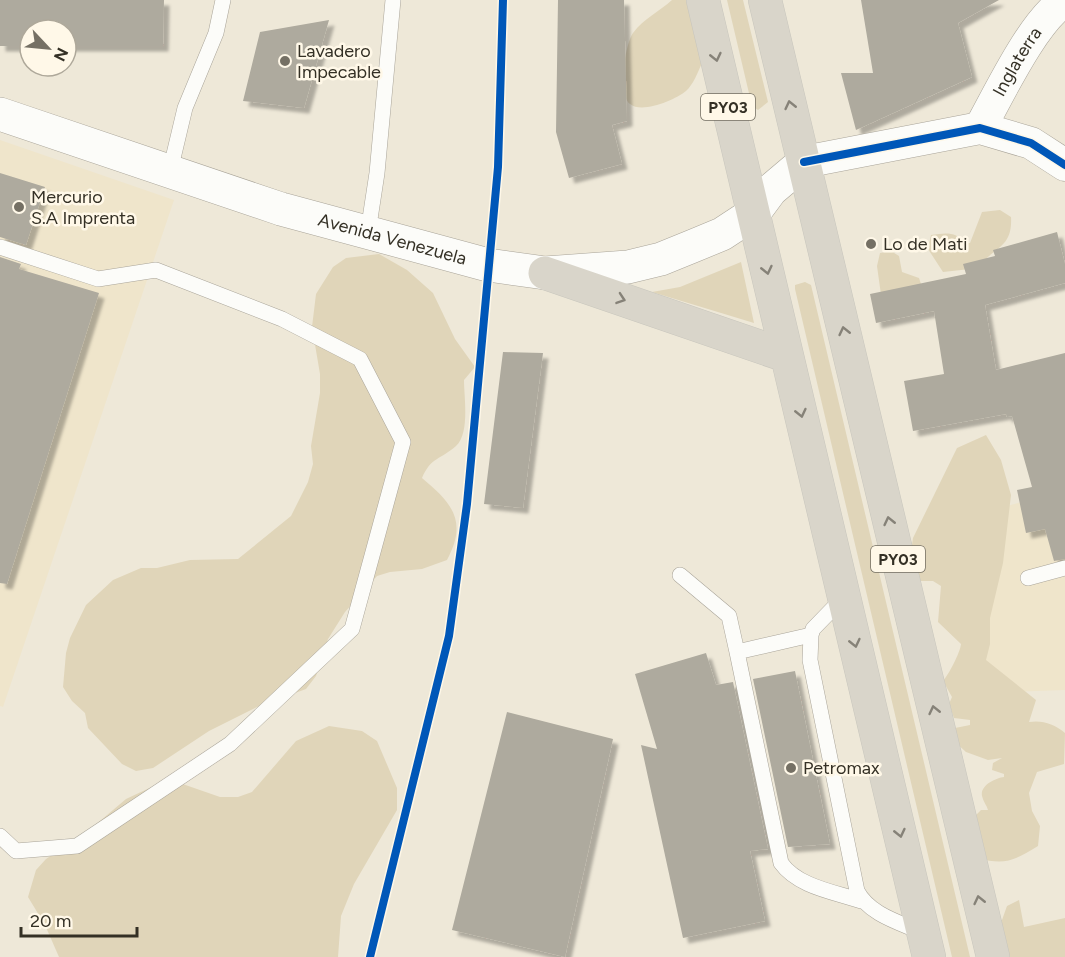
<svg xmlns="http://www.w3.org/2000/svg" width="1065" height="957" font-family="Figtree,sans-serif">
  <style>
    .built { fill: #efe5cb }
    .green { fill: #e0d5b9 }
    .building { fill: #aeaa9e; filter: url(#shadow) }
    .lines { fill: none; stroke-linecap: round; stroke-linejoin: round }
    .service-casing { stroke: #a9a499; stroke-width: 16 }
    .minor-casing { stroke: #a9a499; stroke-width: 33 }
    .secondary-casing { stroke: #a9a499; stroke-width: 34 }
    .trunk-casing { stroke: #c8c6bd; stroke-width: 34 }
    .service { stroke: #fcfcf9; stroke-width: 15 }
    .minor { stroke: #fcfcf9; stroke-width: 32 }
    .secondary { stroke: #fcfcf9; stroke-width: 33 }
    .trunk { stroke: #d9d5ca; stroke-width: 33 }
    .cycleway-casing { stroke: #fff8e8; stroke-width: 11 }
    .cycleway { stroke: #0057b8; stroke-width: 8 }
    .oneway { stroke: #868278 }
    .poi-dot { fill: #757064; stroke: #fff8e8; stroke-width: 2 }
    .labels { text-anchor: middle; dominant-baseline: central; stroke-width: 5; stroke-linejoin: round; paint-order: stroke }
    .shield { fill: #fff8e8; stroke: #716c60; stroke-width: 1.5 }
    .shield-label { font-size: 16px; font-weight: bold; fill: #343025 }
    .poi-label { font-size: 18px; fill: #343025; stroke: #fff8e8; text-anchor: start }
    .street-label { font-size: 18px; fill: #343025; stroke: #fff8e8 }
  </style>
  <defs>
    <filter id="shadow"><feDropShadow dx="5.5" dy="5.5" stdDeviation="1.5" flood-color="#0004"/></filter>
  </defs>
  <rect width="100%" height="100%" fill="#eee8d8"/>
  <!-- built -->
  <path class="built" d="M0,140L174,200L3,707L0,706Z
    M1065,490V690L986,693L967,517Z"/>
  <!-- green -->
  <path class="green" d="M672,0H688L702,63C698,72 693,85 686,91C675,100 642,114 630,104C617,94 625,45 633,33C644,18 659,12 672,0Z
    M727,0H743L768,102L758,110L752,106Z
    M1000,210L1011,217C1013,250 991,247 979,268L943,272L928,249L931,235C945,233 956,231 965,243H970L982,212Z
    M891,251L899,256L902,272L919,278L921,284L882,302L877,266L880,253Z
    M379,254L407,270L433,293L455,339L475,367L464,380C464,398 470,433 456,446C440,460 431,457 422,478C452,503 468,521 447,560L422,569L390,572L377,576L345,612L328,639L316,676L306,689L257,707L209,731L153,768L136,771L122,764L88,728L85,713L72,701L63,687L66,653L70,638L86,605L113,580L141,568H157L190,560L238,559L291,516L308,482L313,464L311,446L320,393V374L312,327L316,294L333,267L346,258Z
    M741,262L754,323L652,292L680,287Z
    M805,282L811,285L970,957H952L795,289V285Z
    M986,435L1001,460L1011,495L1003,563L990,618V644L986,660L1036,700L1029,722C1043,720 1054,724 1065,733L1064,764L1037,772L1029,793L1032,811L1040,826L1038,846C1015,860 1005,866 978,858L974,817L981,810H988C987,806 983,801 982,796C980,785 996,778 1004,777V774L992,770L993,763L1002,758L988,760L966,752L954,741L953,732L955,728L970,725V720L954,718L949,704L952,697L943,681C949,674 960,653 961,644L938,622L941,586L933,581H918L910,558L913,538L957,448Z
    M329,726L362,731L377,741L397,788V810L354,884L341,916L338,957H59L45,925L28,897L36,870L46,859L87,832L126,799L158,784L174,781L220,797H238L252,792L296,741Z
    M1019,900L1024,927L1065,918V957H1002L990,921L1002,920L1007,906Z"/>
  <!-- building -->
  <path class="building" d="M0,0H164L163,46H66V30H30V46H0Z
    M558,0H624L627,121L612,125L622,164L569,178L556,132Z
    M861,0H999L958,23L972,77L856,130L841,73H873Z
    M329,20L304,108L243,101L260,32Z
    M0,173L45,187L26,245L0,237Z
    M1057,232L1065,264V283L985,305L996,370L1065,353V559L1054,561L1045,529L1026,533L1017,490L1032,487L1012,416L1007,417L1006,414L913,431L904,381L944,374L934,311L876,323L870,294L966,274L963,264L995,256L993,250Z
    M0,257L21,264L19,269L99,293L7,584L0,583Z
    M503,352L543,353L523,508L484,504Z
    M706,653L716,685L733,682L768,849L750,851L765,921L683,938L641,745L657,749L635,674Z
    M795,671L830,844L788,847L753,679Z
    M507,712L613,739L565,957L452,930Z"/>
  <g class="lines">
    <defs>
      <path id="service" d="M170,171L185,108L216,33L223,0
        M368,232L377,173L393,0
        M0,247L98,279L156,270L282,319L360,359L403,442L352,629L230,744L77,846L16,851L0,836
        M680,575L729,616L737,652L811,635
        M1028,578L1065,568
        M844,597L813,629L811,635L810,660L857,891C869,914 898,922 921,932
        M737,652L781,863C798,887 835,892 861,901"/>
      <g id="minor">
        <path id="s1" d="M980,128C998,96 1034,19 1065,1"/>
        <path d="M804,162L980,128L1031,143L1065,165"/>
      </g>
      <g id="secondary">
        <path id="s2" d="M0,114L281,209L488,265L545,273L628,267L661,259L693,246L722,234L754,213L771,190L804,162"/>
      </g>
      <path id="trunk" d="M703,0L929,957
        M765,0L993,957
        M545,273L787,356"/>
    </defs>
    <!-- service casing -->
    <use href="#service" class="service-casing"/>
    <!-- minor casing -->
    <use href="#minor" class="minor-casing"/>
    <!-- secondary casing -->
    <use href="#secondary" class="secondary-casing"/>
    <!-- trunk casing -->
    <use href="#trunk" class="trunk-casing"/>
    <!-- service -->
    <use href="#service" class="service"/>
    <!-- minor -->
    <use href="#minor" class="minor"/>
    <!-- secondary -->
    <use href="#secondary" class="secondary"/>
    <!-- trunk -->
    <use href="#trunk" class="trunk"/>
    <defs>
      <path id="cycleway" d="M804,162L980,128L1031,143L1065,165
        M370,957L449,636L467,504L498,167L503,0"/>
    </defs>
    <!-- cycleway casing -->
    <use href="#cycleway" class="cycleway-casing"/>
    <!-- cycleway -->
    <use href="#cycleway" class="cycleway"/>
  </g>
  <!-- one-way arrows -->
  <defs><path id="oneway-chevron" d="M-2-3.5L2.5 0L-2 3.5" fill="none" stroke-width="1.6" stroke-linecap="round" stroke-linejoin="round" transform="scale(1.5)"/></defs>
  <g class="oneway">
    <use href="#oneway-chevron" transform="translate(716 57) rotate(77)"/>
    <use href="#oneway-chevron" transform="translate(790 105) rotate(-103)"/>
    <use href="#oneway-chevron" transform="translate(767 270) rotate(77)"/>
    <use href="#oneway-chevron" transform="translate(621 299) rotate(19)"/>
    <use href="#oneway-chevron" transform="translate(844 331) rotate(-103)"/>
    <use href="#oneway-chevron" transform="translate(801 413) rotate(77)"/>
    <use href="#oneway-chevron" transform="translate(889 521) rotate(-103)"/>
    <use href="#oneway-chevron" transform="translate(855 643) rotate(77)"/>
    <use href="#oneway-chevron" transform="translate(934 710) rotate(-103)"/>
    <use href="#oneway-chevron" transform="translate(900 833) rotate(77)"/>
    <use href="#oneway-chevron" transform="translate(979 900) rotate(-103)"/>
  </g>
  <!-- markers -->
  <g class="poi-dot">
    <circle cx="285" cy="61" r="6"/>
    <circle cx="19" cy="207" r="6"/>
    <circle cx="871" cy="244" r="6"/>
    <circle cx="791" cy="768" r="6"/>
  </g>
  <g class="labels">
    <!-- shield labels -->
    <g class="shield">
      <rect x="701" y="94" width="54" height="26" rx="4.5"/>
      <rect x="871" y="546" width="54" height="26" rx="4.5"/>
    </g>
    <g class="shield-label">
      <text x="728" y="107">PY03</text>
      <text x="898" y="559">PY03</text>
    </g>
    <!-- poi labels -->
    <g class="poi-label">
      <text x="297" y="51">Lavadero<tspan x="297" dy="21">Impecable</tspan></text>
      <text x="31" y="197">Mercurio<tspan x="31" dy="21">S.A Imprenta</tspan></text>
      <text x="883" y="244">Lo de Mati</text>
      <text x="803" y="768">Petromax</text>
    </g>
    <!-- street labels -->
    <g class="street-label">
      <text stroke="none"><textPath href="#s1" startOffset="76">Inglaterra</textPath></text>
      <text stroke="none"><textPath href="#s2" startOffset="412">Avenida Venezuela</textPath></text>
    </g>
  </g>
  <!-- north arrow -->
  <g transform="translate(48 48) rotate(116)"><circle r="28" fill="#fff8e8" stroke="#aea89a" stroke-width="1.5"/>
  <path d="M0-4.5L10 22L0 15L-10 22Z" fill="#757064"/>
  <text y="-9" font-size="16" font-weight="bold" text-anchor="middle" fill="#343025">N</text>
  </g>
  <!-- scale -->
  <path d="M21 927v9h116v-9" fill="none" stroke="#343025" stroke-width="3"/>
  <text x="30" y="927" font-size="18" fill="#343025" stroke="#fff8e8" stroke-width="4.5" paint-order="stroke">20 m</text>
</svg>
